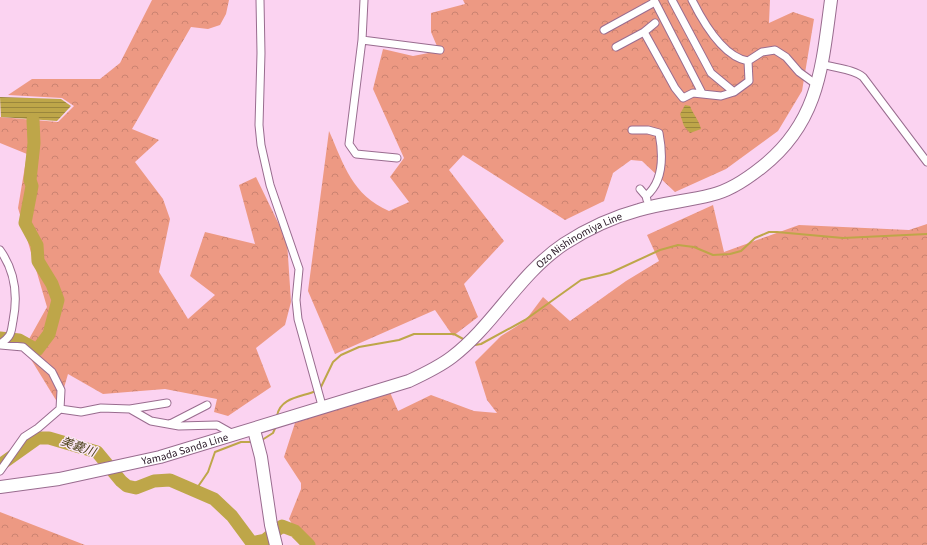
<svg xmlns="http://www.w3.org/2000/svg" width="927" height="545" font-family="'Source Sans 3','Noto Sans JP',sans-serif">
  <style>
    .forest { fill: url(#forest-crowns) }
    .water { fill: url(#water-rules) }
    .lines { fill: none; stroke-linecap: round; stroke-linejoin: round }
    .stream { stroke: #bea649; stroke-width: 2 }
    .river { stroke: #bea649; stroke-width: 13 }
    .street-casing { stroke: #996c8f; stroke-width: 9 }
    .primary-casing { stroke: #996c8f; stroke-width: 14 }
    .street { stroke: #fff; stroke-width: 7 }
    .primary { stroke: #fff; stroke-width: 12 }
    .labels { text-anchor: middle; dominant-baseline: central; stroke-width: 3; stroke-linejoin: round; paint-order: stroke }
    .street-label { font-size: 11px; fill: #261523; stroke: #fce7f6 }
    .water-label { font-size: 12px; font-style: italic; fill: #4b4019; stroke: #fce7f6 }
  </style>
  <defs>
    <pattern id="forest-crowns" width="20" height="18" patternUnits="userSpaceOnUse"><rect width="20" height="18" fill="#ed9983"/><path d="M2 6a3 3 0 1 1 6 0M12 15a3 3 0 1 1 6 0" fill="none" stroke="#cb8371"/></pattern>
    <pattern id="water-rules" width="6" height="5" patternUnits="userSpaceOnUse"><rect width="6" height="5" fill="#bea649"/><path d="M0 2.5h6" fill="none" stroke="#9a863c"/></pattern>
  </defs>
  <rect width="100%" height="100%" fill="#fbd3f1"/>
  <!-- forest -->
  <path class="forest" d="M152,0H229L226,14L220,25L208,29L191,27L132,129L159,140L135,162L163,199L170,219L159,272L188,319L215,295L190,276L205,232L255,244L239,185L256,177L287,241L291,302L285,325L256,348L271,387L228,416L214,412L217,399L165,389L103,394L68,374L59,405L24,348L47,307L18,208L27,154L0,143V117L58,122L74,106L62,98L8,95L32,79H100L120,63Z
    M463,0H770L769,23L793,12L814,19L802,91L778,131L726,169L675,192L642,161L631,160L613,173L604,201L565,220L463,155L449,170L504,241L464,284L478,317L453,336L435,310L335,354L308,291L329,131C344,165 352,195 389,211L409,202L390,177L404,158L373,89L383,49L413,56L439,51L431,32V13L465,4Z
    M713,205L724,252L799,225L909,230L927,224V545H305L289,519L301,489V483L284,457L295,423L389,390L398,411L431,395L474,411L497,413L487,400L475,362L501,336L525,321L543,297L570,321L626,281L659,261L647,235Z
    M0,512L85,545H0Z"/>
  <!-- water -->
  <path class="water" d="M0,97L61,99L71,106L57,121L1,117Z
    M685,105L690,106C693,114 699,120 701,129L690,133L684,126L680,114Z"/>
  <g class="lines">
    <!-- stream -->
    <path class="stream" d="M473,344L475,345L481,344L525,320L581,280L610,273L660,250L678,245L694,247L713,255L730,254L741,251L755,238L769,232H777L843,238L927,234
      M320,389L333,362L341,355L359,347L399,340L414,334H454L465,340
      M277,416C280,397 302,397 316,391
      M262,440L273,433L276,426
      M195,491L208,472L215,452L241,442H253"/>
    <!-- river -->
    <path class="river" d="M0,338L19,340L37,350L49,334L58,300L52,284L38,261L37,245L25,223L32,186L30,180L34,143L33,120
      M0,465L38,438H49L97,452L121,481L127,486L136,488L154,481L170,480L214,499L232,516L252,543L265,540L282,526L295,531L309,545"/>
    <defs>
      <path id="street" d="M260,0L261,53L259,125L261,145L270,185L299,269L296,300L298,319L323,409
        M654,0L702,93
        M672,0L711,73L734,92L749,81L748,61
        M692,0C703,22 723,57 748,61L762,52L775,50L786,57L799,72L817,85
        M604,30L655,2
        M644,32L655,23
        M362,40L364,0
        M616,47L644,32L675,88L683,98L693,93L721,96L734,92
        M822,64C834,68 854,69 863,77L927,162
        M632,130H648L659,133C663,154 664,181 646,196
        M397,158L356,154L349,144L362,40L440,50
        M640,189L646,196L647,200
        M0,250C15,271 18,296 13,321C12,325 12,332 9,336C7,339 3,342 0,344
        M0,345L23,347L52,372L61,390L60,409L38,428L24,437L0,471
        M60,409L81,412L101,408L130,409L151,421L179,426L217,425L233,434
        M130,409L167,403
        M170,424L207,405"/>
      <g id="primary">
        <path d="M254,430L261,457L271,525L276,545"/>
        <path id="s1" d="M0,487L59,479L160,457L409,381C424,374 439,367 452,357C494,325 519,274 564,244C587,229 613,217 639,210C662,203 688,201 711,195C730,191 747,179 762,167C819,122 822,67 831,0"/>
      </g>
    </defs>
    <!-- street casing -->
    <use href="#street" class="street-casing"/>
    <!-- primary casing -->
    <use href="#primary" class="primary-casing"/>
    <!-- street -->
    <use href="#street" class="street"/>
    <!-- primary -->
    <use href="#primary" class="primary"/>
  </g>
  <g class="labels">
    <!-- street labels -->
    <g class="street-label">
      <text stroke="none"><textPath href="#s1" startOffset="647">Ozo Nishinomiya Line</textPath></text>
      <text stroke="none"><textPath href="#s1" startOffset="189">Yamada Sanda Line</textPath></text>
    </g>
    <!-- water labels -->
    <g class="water-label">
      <text transform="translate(78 447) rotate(20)">美嚢川</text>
    </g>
  </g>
</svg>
